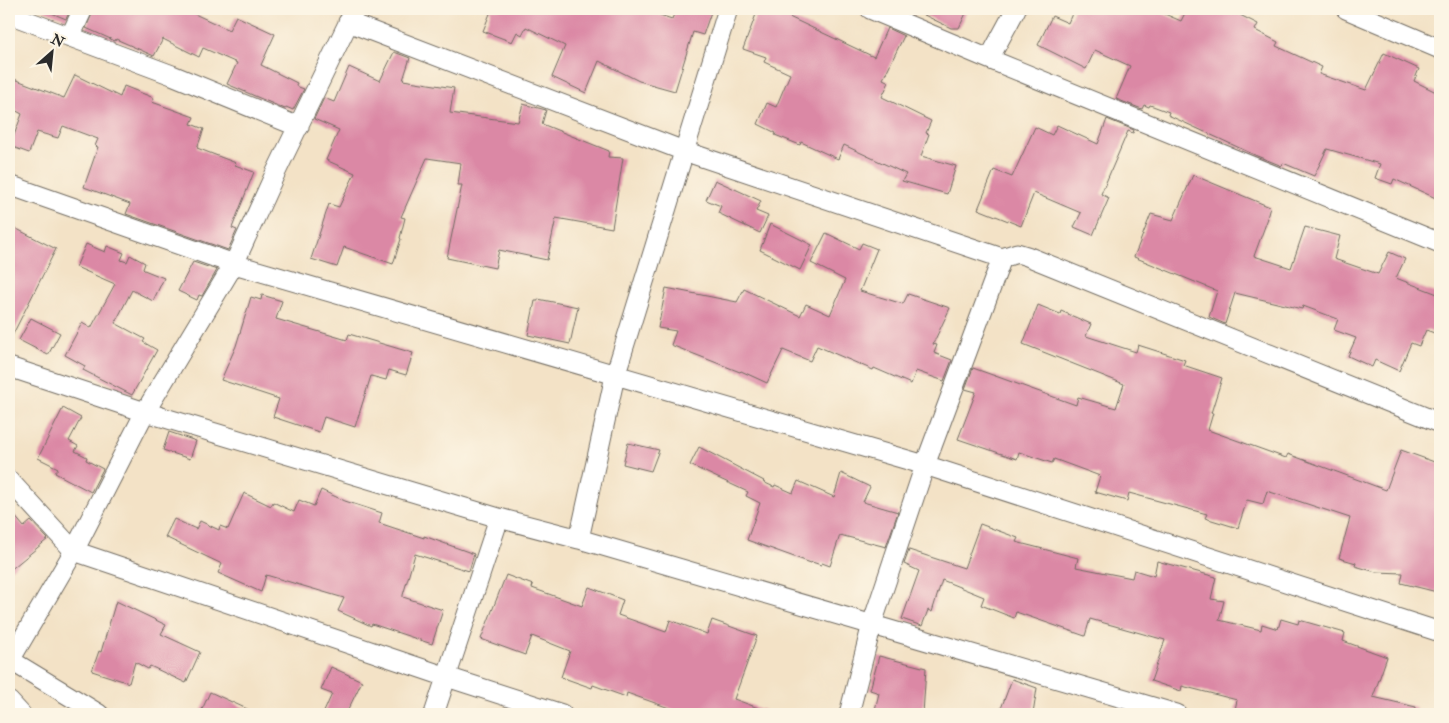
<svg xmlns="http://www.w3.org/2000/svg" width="1449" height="723" font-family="'IM FELL Double Pica',serif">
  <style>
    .building { fill: #db88a5 }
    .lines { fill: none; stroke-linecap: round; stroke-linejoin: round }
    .minor-casing { stroke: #716b61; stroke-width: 21 }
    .minor { stroke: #fff; stroke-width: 19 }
  </style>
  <rect width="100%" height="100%" fill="#fcf5e5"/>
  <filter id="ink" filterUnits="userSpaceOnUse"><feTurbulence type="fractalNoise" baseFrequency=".02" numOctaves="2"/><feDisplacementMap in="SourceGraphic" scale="10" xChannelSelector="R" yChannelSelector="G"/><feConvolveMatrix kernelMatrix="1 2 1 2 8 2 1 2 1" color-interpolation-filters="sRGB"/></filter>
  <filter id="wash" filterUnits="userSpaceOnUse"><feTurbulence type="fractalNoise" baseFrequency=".0096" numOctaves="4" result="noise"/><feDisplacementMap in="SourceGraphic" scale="20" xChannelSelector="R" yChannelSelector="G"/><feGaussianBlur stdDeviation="1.12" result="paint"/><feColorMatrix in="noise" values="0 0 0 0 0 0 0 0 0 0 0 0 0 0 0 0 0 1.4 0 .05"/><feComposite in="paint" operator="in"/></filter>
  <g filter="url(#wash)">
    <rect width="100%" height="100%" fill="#f3e2c6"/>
    <g id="blocks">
      <!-- building -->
      <path class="building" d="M42,9H71L66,19Z
        M94,9H184L229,30L236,16L275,34L261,65L297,83L296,86L304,89L293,110L286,107L285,109L227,84L237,63L203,48L199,57L163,39L154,56L116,39L115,41L86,28Z
        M487,9H642L672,19L676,9H712L703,35L693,32L675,91L639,81L599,61L586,93L552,77L565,46L526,27L522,35L517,32L512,42L483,31L491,11Z
        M758,9H788L785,15L874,57L887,28L904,36L883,79L889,82L882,97L931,121L926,133L929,134L921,156L956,166L947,194L902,181L906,174L844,145L838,159L801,142L800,145L775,135L776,133L758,124L767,103L776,107L790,74L764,62L766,57L743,49Z
        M898,9H968L959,28H951L916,11L914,15Z
        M1074,9H1153L1181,21L1187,9H1243L1240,15L1258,24L1255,30L1278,42L1276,46L1322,67L1319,74L1366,90L1384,53L1419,69L1414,81L1440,94V200L1394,179L1392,184L1375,178L1380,164L1327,149L1314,176L1283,163L1282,166L1257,156L1168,115L1169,112L1150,105L1149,107L1144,105L1142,109L1116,99L1130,66L1095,50L1086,69L1038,45L1052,16L1068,23Z
        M394,52L410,58L403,80L454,88L450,113L518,122L523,104L546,110L542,124L609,151L608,157L623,158L612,228L556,218L547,260L499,250L495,268L447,258L462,185H458L461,163L427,158L401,217L405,218L400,238L401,239L393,264L344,247L337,267L311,259L329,204L339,207L355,173L326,160L339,130L314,119L324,98L334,102L349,67L380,81Z
        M75,75L120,97L124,86L154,98L152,102L194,117L191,124L204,129L197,148L236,163L235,165L254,172L232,228L237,230L228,250L126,214L130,204L84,187L98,147L95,146L98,139L63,126L58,138L37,132L29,153L10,146L22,114L9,107V77L64,98Z
        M1107,119L1134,130L1133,133L1128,131L1101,194L1109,198L1093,235L1074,227L1081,213L1034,193L1021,226L978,209L994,170L1012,177L1035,127L1052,135L1057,125L1098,144Z
        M1193,175L1270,207L1267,218H1268L1254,256L1291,268L1305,227L1340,236L1334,259L1378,274L1389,252L1405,259L1396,278L1440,295V335L1426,330L1419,346L1411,343L1399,371L1375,360L1372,367L1348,356L1356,338L1334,330L1338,319L1303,306L1302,309L1235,293L1225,324L1209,317L1217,291L1134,257L1151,214L1173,220Z
        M715,180L761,201L756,211L768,216L760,233L718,213L721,206L706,200Z
        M770,224L812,245L800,270L760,250Z
        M9,225L56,249L9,342Z
        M826,233L859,249L862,243L877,249L860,291L903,304L908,294L950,308L933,344L937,345L934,353L952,360L944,381L916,371L911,384L874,368L873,370L817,346L810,361L783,350L767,383L741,371L740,372L671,345L676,331L658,328L666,288L737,302L744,289L800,316L806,304L830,315L845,280L811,263Z
        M86,244L105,252L107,246L124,253L121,260L127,262L130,255L145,263L143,269L144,270L164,278L153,301L132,290L115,323L145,339L143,342L157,350L132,395L83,370L85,366L65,355L82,323L91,328L115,284L76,267Z
        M193,262L217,270L202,296L199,295L197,300L178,291Z
        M262,295L282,301L276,319L347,340L349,334L413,353L406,375L389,370L386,380L371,376L355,427L324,417L319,432L273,417L279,399L221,380L236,346L251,297L261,300Z
        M538,299L578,307L570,344L528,335L535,301H538Z
        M1038,305L1060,314L1061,311L1091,324L1086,336L1136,352L1138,345L1185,360L1183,365L1222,378L1211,413H1213L1208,430L1286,458L1288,454L1386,490L1401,450L1440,464V578L1437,592L1401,583L1403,573L1376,572L1355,566L1356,563L1339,558L1350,518L1295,500L1267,491L1263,504L1247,500L1238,528L1205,518L1207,514L1129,493L1127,501L1095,492L1100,476L1054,459L1052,463L1019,452L1017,459L958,439L976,392L965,389L973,368L1076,405L1078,397L1116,408L1124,384L1023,344Z
        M31,318L60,333L48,355L19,340Z
        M63,408L81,418L69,441L78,446L75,451L87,457L86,460L103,469L91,492L55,473L58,468L38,458Z
        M169,432L196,441L190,459L163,450Z
        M628,443L659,450L651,471L623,464Z
        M699,447L764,481L763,482L774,487L775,485L793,493L798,481L834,497L841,473L870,487L863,502L898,512L886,547L840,535L830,566L822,563L821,565L812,562L811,563L747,540L760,503L746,496L748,492L690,465Z
        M321,490L345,501L382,513L379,523L424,538V536L474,554L469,571L415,554L403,595V597L443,610L432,644L372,624L371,626L338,611L344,598L266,575L261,592L218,573L222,564L165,537L174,519L196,529L200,521L219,530L220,526L228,529L244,493L271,506L273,502L294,512L299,500L314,506Z
        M9,509L24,527L31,521L48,539L9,571Z
        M980,524L1018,538L1016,542L1078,558L1076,567L1132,578L1134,570L1154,576L1157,561L1216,577L1211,599L1224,601L1219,620L1261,630L1262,624L1278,629L1281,619L1298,624L1299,620L1345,633L1343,641L1387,657L1373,697L1416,707L1415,714H1253L1235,710L1237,700L1182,686L1181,691L1151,681L1165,640L1090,619L1085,636L1016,612L1014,618L981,605L984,597L942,580L932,612L928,610L922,626L902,619L919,571L904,564L909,550L964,568Z
        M506,575L533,585L532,588L582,606L589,587L623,600L618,615L666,632L670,620L707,634L712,620L757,636L734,699L769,712V714H686L627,693L626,697L593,685L592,688L561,677L570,651L532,636L525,655L481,639Z
        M116,601L166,625L161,634L200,652L186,683L150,666L148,669L135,662L129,683L92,671L99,651L101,652Z
        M879,656L926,668L923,714H874L879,693L870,690Z
        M331,667L362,681L346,714H323L332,694L321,690Z
        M1012,679L1037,688L1033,714H999Z
        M210,692L258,714H200Z"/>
    </g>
  </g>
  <g filter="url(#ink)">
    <use href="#blocks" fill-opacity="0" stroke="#716b61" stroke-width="1"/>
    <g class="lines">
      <defs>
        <path id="minor" d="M870,9L989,59L1440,243
          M1346,9L1440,49
          M9,14L172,75L299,127
          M348,22L684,151L1002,258L1017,253L1027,256L1440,423
          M70,37L83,9
          M989,59L1016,9
          M9,185L234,264L925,465L1440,632
          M9,367L145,412L499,518L579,539L1177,714
          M9,480L74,551L447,677L562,714
          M579,539L615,376L728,9
          M10,660L99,714
          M9,662L74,551L145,412L234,264L274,176L355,9
          M9,701L21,714
          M434,714L499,518
          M849,714L872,624L925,465L1002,258"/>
      </defs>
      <!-- minor casing -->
      <use href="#minor" class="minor-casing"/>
      <!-- minor -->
      <use href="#minor" class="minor"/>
    </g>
  </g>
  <!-- margin -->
  <rect width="1449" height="723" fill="none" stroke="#fcf5e5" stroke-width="30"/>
  <!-- north arrow -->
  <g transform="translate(52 52) rotate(27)" stroke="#fcf5e5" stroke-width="4" paint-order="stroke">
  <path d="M0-4L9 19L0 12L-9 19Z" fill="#2b2b2b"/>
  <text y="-8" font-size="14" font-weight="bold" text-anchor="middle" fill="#2b2b2b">N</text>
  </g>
</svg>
